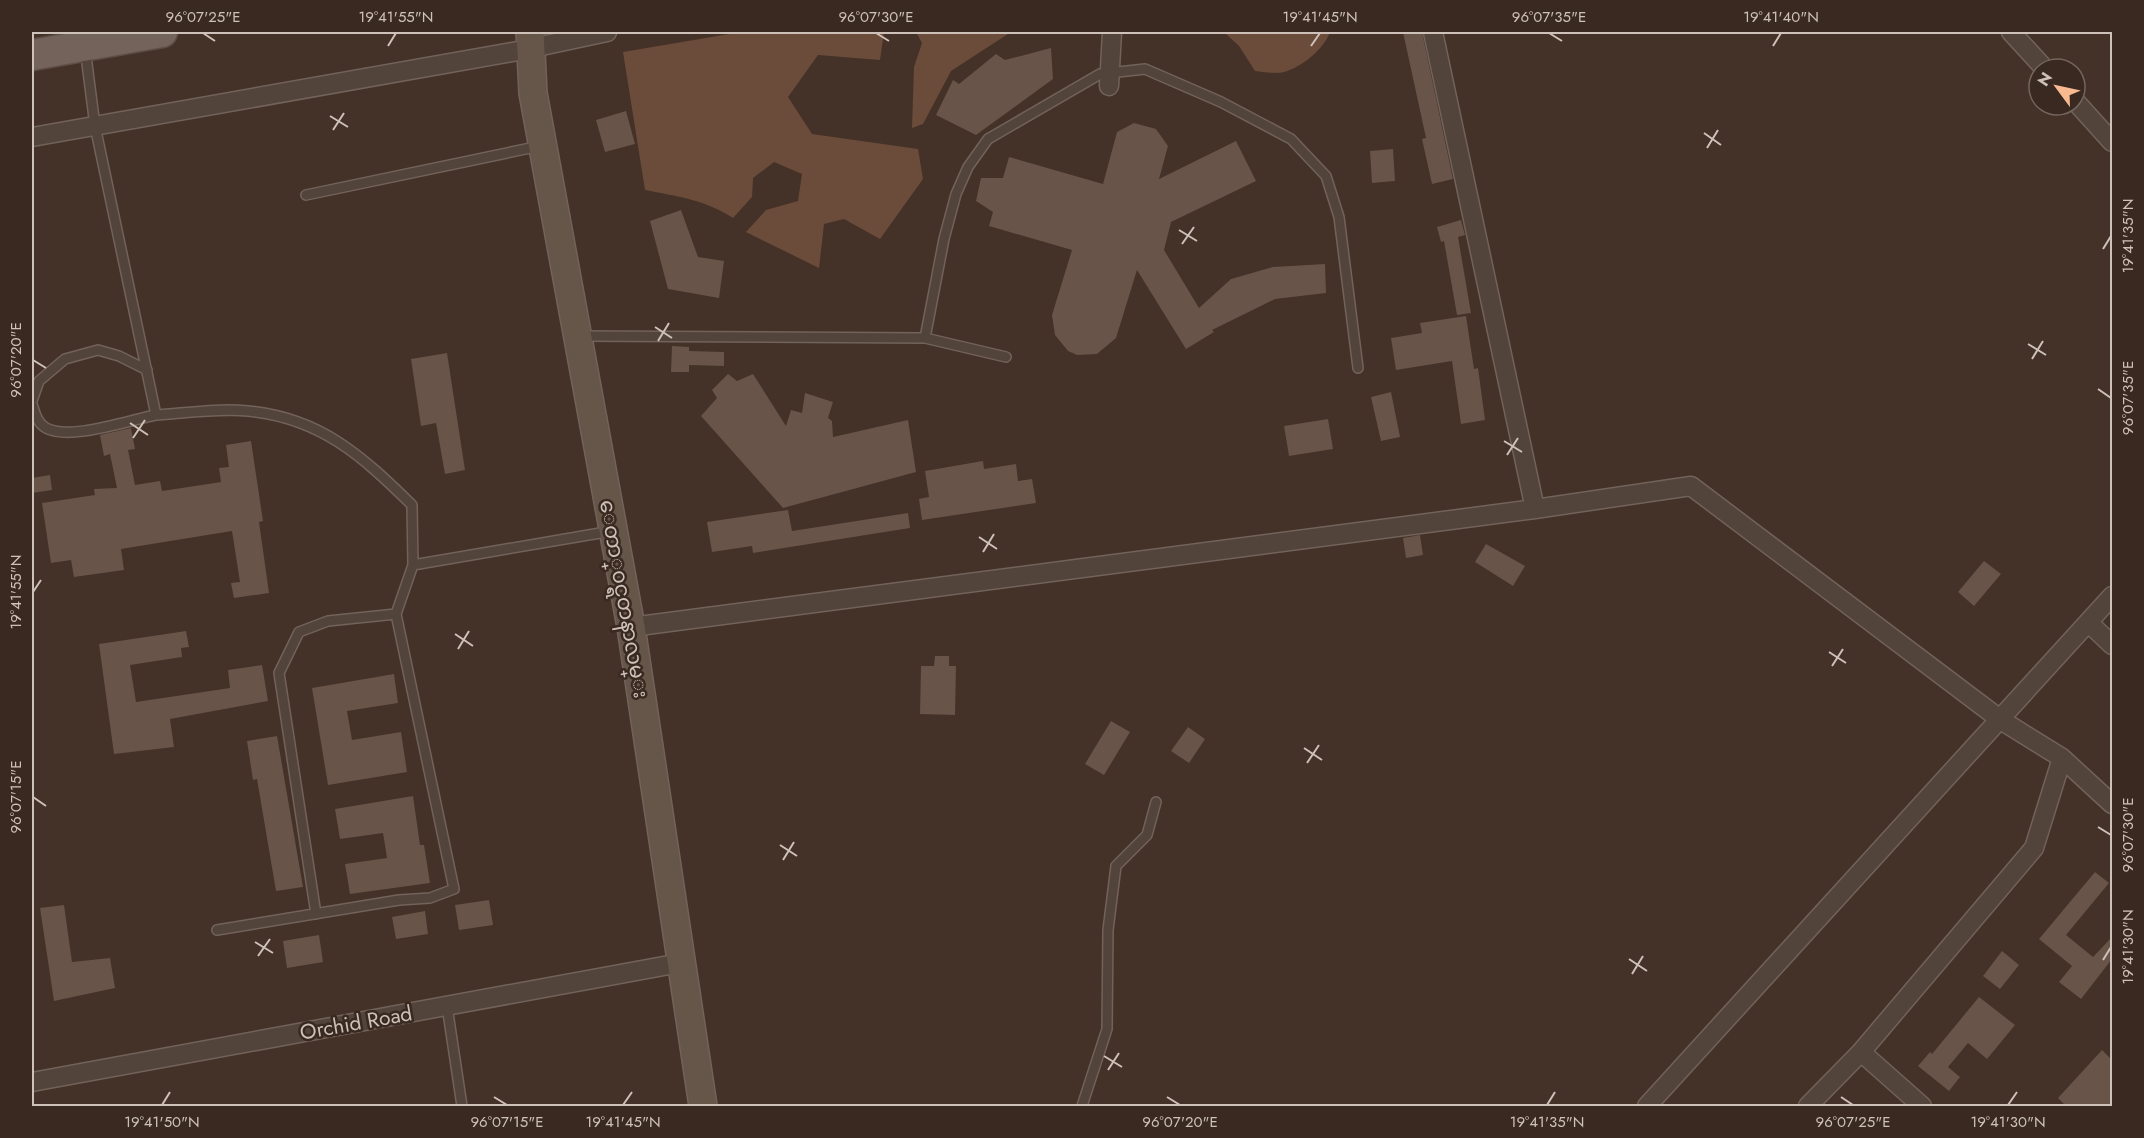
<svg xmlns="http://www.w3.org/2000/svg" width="2144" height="1138" font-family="Jost,'Noto Sans Myanmar',sans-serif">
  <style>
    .water { fill: #6b4c3b }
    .building { fill: #685448 }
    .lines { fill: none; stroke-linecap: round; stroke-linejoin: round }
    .service-casing { stroke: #71625a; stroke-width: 12 }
    .minor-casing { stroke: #71625a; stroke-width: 21 }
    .secondary-casing { stroke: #71625a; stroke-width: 30 }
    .primary-casing { stroke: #5d4e45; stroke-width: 33 }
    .service { stroke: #53443b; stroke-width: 9 }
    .minor { stroke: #53443b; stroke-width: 18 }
    .secondary { stroke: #665549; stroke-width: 27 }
    .primary { stroke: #73635a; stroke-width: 30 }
    .ticks { fill: none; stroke: #cdc1b9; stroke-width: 2 }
    .labels { text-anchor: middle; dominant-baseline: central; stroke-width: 5; stroke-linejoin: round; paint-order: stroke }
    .street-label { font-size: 21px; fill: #cdc1b9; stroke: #392920 }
    .neatline { fill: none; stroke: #cdc1b9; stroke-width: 2 }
    .ticks-label { font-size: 15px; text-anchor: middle; fill: #cdc1b9 }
  </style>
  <rect width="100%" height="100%" fill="#443127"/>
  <!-- water -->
  <path class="water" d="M741,32H884L880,60L818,55L788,97L812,134L918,149L923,179L880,239L844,219L824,224L819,268L746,232L766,210L798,201L802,174L774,162L753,178L752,197L733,218C706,200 676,196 645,190L623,52Z
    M916,32H1011L951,71L923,124L912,128L914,67L922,43Z
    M1224,32H1330C1324,49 1302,67 1284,72C1276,74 1263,72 1255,71L1239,46Z"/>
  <!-- building -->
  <path class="building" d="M1403,32H1422L1453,179L1432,184L1422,139L1426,138Z
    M1051,48L1053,79L976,135L936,115L953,80L959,84L996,54L1005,60Z
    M626,111L635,144L605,152L596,120Z
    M1134,123L1156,129L1168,146L1159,179L1236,141L1256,181L1171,222L1164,250L1199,308L1231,279L1273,267L1325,264L1326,293L1275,299L1212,330L1214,332L1186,349L1137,270L1116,338L1097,354L1077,355L1068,351L1055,335L1052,315L1072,250L989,226L993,212L976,201L981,178H1003L1009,157L1103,184L1117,132Z
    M1393,149L1395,181L1372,183L1370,151Z
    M681,210L698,257L724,261L719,298L668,289L650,221Z
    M1461,220L1465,235L1458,237L1471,313L1457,315L1444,241L1441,242L1437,227Z
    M1466,316L1474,369L1478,368L1485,420L1461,424L1452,361L1396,370L1391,338L1422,333L1420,323Z
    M672,346L689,347V351L724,352V366L689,365V372H671Z
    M447,353L465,470L445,474L436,423L421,426L411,359Z
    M728,374L737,381L753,374L786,426L791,410L802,413L805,393L833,402L828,418L832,421L833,437L908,420L916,472L783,508L701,416L717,398L712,390Z
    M1391,392L1400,437L1381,441L1371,397Z
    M1328,419L1333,449L1289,456L1284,426Z
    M131,428L135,449L128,450L135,485L160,481L162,491L221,482L219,468L229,467L226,445L251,441L263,521L259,522L269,593L234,598L231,583L240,582L232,531L121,549L124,570L74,577L71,560L51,563L42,503L95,495L94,489L117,488L110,454L104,456L100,435Z
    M983,461L984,469L1016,464L1018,481L1032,479L1036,503L922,520L919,499L929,497L925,471Z
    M50,475L52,490L32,493V478Z
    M788,510L792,531L908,513L910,528L753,553L752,546L712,552L707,522Z
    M1420,535L1423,555L1406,558L1403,538Z
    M1486,544L1525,566L1513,586L1475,562Z
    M1984,561L2001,574L1974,606L1958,592Z
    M186,631L189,647L181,648L182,657L130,665L136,702L230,688L228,670L262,665L268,701L170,719L174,747L114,754L99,644Z
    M935,656H949V666H956L955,715L920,714L921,666H934Z
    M394,674L398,703L347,711L352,740L401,732L407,772L328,785L312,688Z
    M1111,721L1130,732L1104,775L1085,764Z
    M1188,727L1205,739L1189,763L1171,751Z
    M277,736L303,887L276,891L257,779L253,780L247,741Z
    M413,796L420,845H424L430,883L350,894L345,864L387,858L383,833L340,839L335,809Z
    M2095,872L2109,883L2066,935L2093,957L2112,937V959L2081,999L2059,982L2072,966L2039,939Z
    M489,900L493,925L459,930L455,905Z
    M64,905L72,962L110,958L115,988L54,1001L40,908Z
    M425,911L428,934L396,939L392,917Z
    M319,935L323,962L287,968L283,941Z
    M2002,951L2019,965L2000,989L1983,976Z
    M1979,997L2015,1025L1987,1059L1968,1043L1948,1067L1960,1077L1949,1091L1918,1066L1930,1052L1932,1054Z
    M2102,1050L2112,1060V1107H2067L2058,1098Z"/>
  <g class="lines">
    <defs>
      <path id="service" d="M85,48L95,126L156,415C186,413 219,408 248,411C321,418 362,456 412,505L413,565L396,614L454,889L430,898L399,900L217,930
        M306,195L540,146
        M580,336L925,338L1006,357
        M925,338L944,239L956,194L968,167L988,139L1100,74L1145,69L1221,102L1291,139L1326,176L1339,217L1358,368
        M32,401L39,381L65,359L98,350L119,356L147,370
        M32,404C35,413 37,423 46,428C70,441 129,420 156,415
        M413,565L612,531
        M316,914L279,673L299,632L328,621L396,614
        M447,1006L462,1106
        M1082,1106L1107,1029L1108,930L1116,866L1147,835L1156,802"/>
      <path id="minor" d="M1433,32L1535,509
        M2011,32L2045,69
        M1109,86L1112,32
        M2075,101L2112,142
        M32,137L518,51L607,32
        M2089,623L2112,645
        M631,627L1535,509L1691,486L2001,720L2062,758L2112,804
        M1861,1052L1922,1106
        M32,1082L680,963
        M1647,1106L2112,596
        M1808,1106L1861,1052L2034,848L2062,758"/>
      <path id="secondary" d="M530,32L533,93L631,627L703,1106"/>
      <path id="primary" d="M32,55L162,32"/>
    </defs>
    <!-- service casing -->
    <use href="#service" class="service-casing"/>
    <!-- minor casing -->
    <use href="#minor" class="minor-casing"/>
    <!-- secondary casing -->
    <use href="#secondary" class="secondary-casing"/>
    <!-- primary casing -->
    <use href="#primary" class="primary-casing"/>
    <!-- service -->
    <use href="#service" class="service"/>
    <!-- minor -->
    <use href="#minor" class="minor"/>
    <!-- secondary -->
    <use href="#secondary" class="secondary"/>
    <!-- primary -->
    <use href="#primary" class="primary"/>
  </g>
  <!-- ticks -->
  <path class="ticks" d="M203,33L215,41M876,33L889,41M1549,33L1562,41M388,46L396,33M1311,46L1320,33M1773,46L1781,33M330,116L348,127M333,130L344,113M1704,133L1721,145M1707,148L1718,130M1179,230L1197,241M1182,244L1194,227M2103,249L2111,236M655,327L672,338M658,341L669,323M2028,344L2046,355M2032,359L2043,341M33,360L46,368M2098,389L2111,398M130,423L148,435M133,438L145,420M1504,441L1522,452M1507,455L1518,438M979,537L997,549M983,552L994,534M33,592L41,580M455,634L473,646M458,649L469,631M1829,652L1846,663M1832,666L1843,649M1304,748L1322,760M1307,763L1319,745M33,797L46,806M2098,827L2111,835M780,845L797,856M783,860L794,842M255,942L273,953M258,956L270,939M1629,959L1647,971M2103,960L2111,947M1632,974L1643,956M1104,1056L1122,1067M1108,1070L1119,1053M494,1097L507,1105M1167,1097L1180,1105M1841,1097L1853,1105M162,1105L170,1092M623,1105L632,1092M1547,1105L1555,1092M2008,1105L2017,1092"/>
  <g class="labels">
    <!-- street labels -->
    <g class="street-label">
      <text transform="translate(624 599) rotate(80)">ေတာ္၀င္ရတနာလမ္း</text>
      <text transform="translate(356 1023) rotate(-10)">Orchid Road</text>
    </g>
  </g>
  <!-- border -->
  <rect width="2144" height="1138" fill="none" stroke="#392920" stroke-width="66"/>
  <!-- north arrow -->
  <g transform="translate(2057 87) rotate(303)"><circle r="28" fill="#392920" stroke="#74665d" stroke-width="1.5"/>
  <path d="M0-4.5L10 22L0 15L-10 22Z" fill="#f9ba92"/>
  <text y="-9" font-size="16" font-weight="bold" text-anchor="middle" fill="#cdc1b9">N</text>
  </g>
  <rect x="33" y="33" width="2078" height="1072" class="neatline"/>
  <g class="ticks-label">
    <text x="203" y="22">96°07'25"E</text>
    <text x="396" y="22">19°41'55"N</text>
    <text x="876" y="22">96°07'30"E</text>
    <text x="1320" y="22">19°41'45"N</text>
    <text x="1549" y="22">96°07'35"E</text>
    <text x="1781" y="22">19°41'40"N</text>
    <text transform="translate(2128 236) rotate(-90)" y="5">19°41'35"N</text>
    <text transform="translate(16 360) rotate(-90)" y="5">96°07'20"E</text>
    <text transform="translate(2128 398) rotate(-90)" y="5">96°07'35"E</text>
    <text transform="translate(16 592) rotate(-90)" y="5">19°41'55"N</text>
    <text transform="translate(16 797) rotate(-90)" y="5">96°07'15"E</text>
    <text transform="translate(2128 835) rotate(-90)" y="5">96°07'30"E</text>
    <text transform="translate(2128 947) rotate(-90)" y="5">19°41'30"N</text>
    <text x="162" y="1127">19°41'50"N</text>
    <text x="507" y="1127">96°07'15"E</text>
    <text x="623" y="1127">19°41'45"N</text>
    <text x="1180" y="1127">96°07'20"E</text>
    <text x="1547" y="1127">19°41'35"N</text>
    <text x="1853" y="1127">96°07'25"E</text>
    <text x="2008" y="1127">19°41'30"N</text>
  </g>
</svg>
